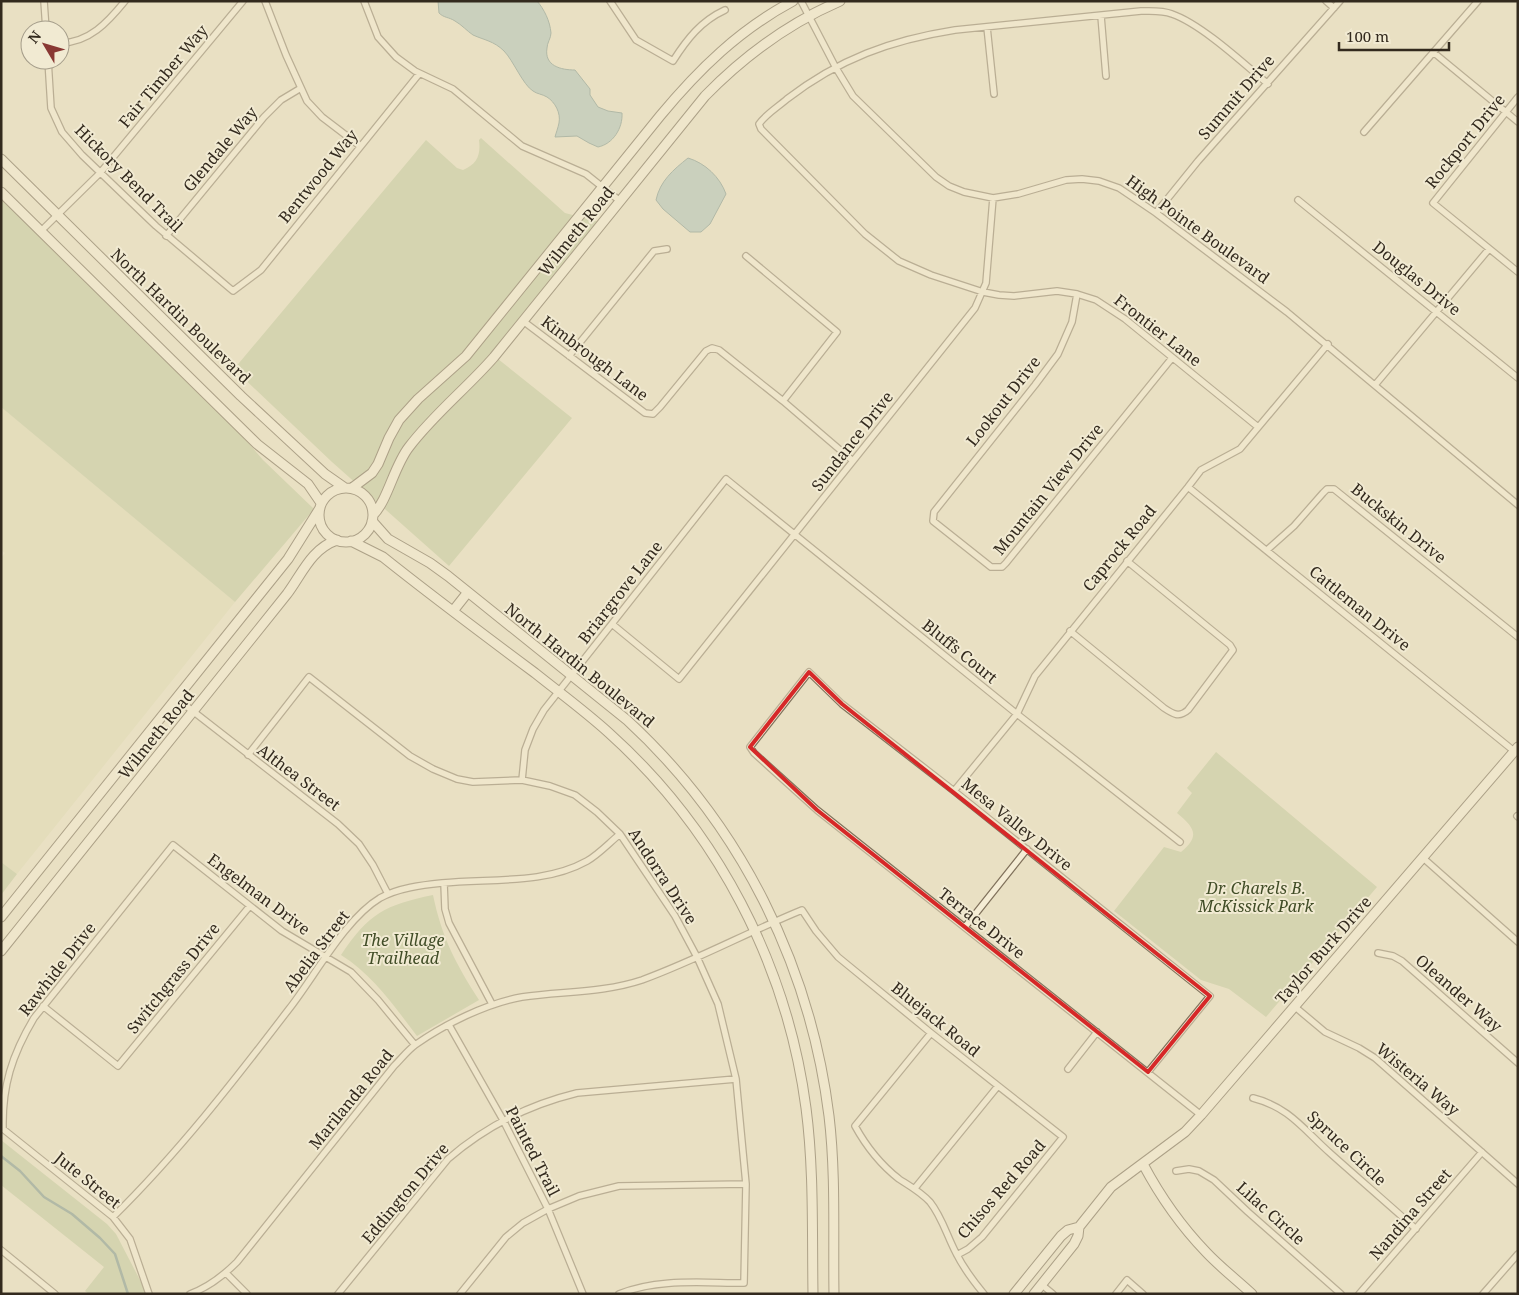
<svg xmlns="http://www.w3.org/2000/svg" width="1519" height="1295" font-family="'Noto Serif',serif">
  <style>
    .farmland { fill: #ddd9b2 }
    .green { fill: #bdc599 }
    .water { fill: #a5bcb7; stroke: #6d8984 }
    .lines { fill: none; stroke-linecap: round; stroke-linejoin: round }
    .stream { stroke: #6d8984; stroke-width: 2.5 }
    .street-casing { stroke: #81725c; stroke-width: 8 }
    .secondary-casing { stroke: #63543f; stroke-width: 11 }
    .street { stroke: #f5edd5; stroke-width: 5.5 }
    .secondary { stroke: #f5edd5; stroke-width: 9 }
    .marked { fill: none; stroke: #d62828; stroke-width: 4; stroke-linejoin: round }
    .labels { text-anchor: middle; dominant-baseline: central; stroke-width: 4; stroke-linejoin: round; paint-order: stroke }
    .street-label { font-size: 16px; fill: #332a1e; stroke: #f1ead2 }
    .park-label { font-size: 16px; font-style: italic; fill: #414d27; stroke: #f1ead2 }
  </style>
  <rect width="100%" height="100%" fill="#e9e0c3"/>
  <!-- farmland -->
  <path class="farmland" d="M1,407L235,602L17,874L1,862V558L5,553L1,550Z"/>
  <!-- green -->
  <path class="green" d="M481,138L565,213L607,224L498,359L572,418L449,566L332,462L234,369L426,140L457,168L463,170C477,164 481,155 479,140Z
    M1,190L202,389L263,460L314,509L235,602L1,407Z
    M1216,752L1377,887L1266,1017L1229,989L1201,980L1114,911L1164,847L1181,852C1201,836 1194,827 1177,813L1192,793L1187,788Z
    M1,862L17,874L1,895Z
    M433,895C442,938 456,964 479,1000L417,1036C394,1006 373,975 341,955C369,913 385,905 433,895Z
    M1,1140L107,1224L116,1234L141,1282L152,1294H89L85,1291L104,1267L1,1185Z"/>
  <!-- water -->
  <path class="water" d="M438,1H537C544,9 550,21 551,33C551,38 547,43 547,48C544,66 561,70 575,70L590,89V95L598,107L608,111L622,113C623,128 613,144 598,147L589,143L577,136L555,137C556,133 558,128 559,123C561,113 555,102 547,97C542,94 537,94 533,91C523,85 513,60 504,51C494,41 484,40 473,35C467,31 462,25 455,21C449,17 444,18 439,13Z
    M688,158C705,163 720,177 726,194L710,224L701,232H690L663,209L656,200C660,181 673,170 688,158Z"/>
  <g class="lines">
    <!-- stream -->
    <path class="stream" d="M1,1156L20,1171L44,1197L72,1214L100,1238L115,1254L128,1294"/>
    <defs>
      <path id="street" d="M44,1L46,30
        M265,1L286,55L307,101L322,117L360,146
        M364,1L378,37L396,57L415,71L453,89L522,146L586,174L620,201
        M610,1L636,40L673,61C687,39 701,21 725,10
        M801,1L836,68L853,96L936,177L949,186L964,192L993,198L1018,194L1066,180L1082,179L1099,181L1119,188L1156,213L1287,312L1518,505
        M1326,1L1334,8
        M1101,16L1106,76
        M987,27L994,94
        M60,43C89,43 108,22 125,1
        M1433,52L1518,122
        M48,60L51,108L62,132L82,155L156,226L233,291L261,270L419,74
        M1518,97L1433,203L1518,272
        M1364,132L1478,1
        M1298,200L1518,378
        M1156,213L1198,161L1340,1
        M41,231L100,173L243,1
        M166,236L264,117L281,100L301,88
        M746,256L837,332L783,401
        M1077,294L1072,322L1058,354L1035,385L934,512L933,521L991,567H1002L1006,563L1172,358
        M523,321L645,413L653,414L660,407L706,351L712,348L719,350L783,401L853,461
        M569,356L654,251L667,249
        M1375,385L1489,249
        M1258,427L1125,319L1096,300L1077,294L1057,291L1014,296L999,295L983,292L931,275L899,261L865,234L761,129L759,124C766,114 778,107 787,99C839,59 891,40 955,30L1141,11C1152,11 1162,10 1172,14C1201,24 1243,63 1268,84
        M1188,487L1514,751
        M1267,550L1294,526L1323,493L1327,489H1334L1518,637
        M612,624L679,679L975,308L986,283L993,198
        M1070,631L1164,708C1173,714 1179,718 1188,710L1233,650L1230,645L1127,561
        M176,698L338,824L359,844L373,865L388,894
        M248,755L309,677L410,756L433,769L457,779L473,782L522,780L550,786L575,795L597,812L620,834L675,916L697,957L718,1004L736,1079L746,1184L744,1283C702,1283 658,1278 619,1294
        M522,780L525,750L533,729L544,710L726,479L1017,714L1180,842
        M954,791L1017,714L1035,676L1188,487L1201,470L1240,449L1328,344
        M1517,816L1518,817
        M1422,857L1518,942
        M444,883L445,909L449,923L492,1004
        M965,927L1027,849
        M1378,953L1393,956L1402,961L1518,1063
        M43,1006L118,1066L249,907
        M1294,1006L1325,1032L1359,1048L1375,1058L1518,1184
        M449,1025L503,1120L548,1209L583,1294
        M931,1033L855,1126C866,1146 881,1165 899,1179C910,1186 921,1192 930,1202C942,1217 947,1236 956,1253C963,1267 974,1282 984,1294
        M1068,1069L1097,1032
        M1148,1072L1210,996L954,791L842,704L809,672L750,747L754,753L817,810L1201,1115
        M1253,1098C1289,1107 1304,1130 1330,1153C1358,1178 1387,1203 1416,1229
        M1176,1171L1189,1169L1199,1171L1214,1180L1248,1212L1341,1294
        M915,1188L998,1086
        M113,1217C178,1153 234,1081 289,1009C315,976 345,919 380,898C398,888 422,885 442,883C490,878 544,885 587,861C599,854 609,843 620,834
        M1,1250L55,1294
        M226,1273L247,1294
        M1041,1284L1053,1294
        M149,1294L130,1239L113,1217L3,1129C2,1086 12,1055 34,1018L173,845L282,931L351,972L378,1000L415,1045
        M190,1294C209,1287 223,1276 237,1262L394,1066C401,1059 407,1051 415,1045C445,1024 487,1003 522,997C562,991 603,993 642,980C697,960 748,932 802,910L816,931L838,957L931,1033L1063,1137L982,1237L968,1249L957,1255
        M338,1294L448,1159C486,1126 528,1105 577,1093L736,1079
        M460,1294L506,1237L523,1223L548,1209L579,1196L619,1186L746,1184
        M1116,1294L1127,1280L1143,1294
        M1359,1294L1482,1152
        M1483,1294L1518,1254"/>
      <path id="secondary" d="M1,159L241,396L325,474L345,488
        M1,192L257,444L308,484L321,503
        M319 515a27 27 0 1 1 54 0a27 27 0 1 1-54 0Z
        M352,488L372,473L378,464L389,438L399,420L418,399L466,356L660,116C699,69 739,30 793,1
        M373,515C388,500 394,466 409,447C434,414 467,388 494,357L705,96C744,56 789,23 840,1
        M372,521L388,539L430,563L448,576L627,720C740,824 810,964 829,1116C836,1175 833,1235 834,1294
        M351,541L383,557C433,597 484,635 535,673C560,693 586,712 609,733C717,830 787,964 806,1108C814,1169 812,1232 813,1294
        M453,611L468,592
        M1,917L288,559L320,508
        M1,951L287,594C302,574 311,549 337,540
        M1143,1164C1160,1196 1181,1226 1206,1252C1220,1267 1237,1280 1252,1294
        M1014,1294L1061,1236L1068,1230L1079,1227
        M1034,1294L1074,1244L1078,1236L1079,1227L1111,1187L1185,1132L1201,1115L1518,747"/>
    </defs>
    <!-- street casing -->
    <use href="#street" class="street-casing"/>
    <!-- secondary casing -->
    <use href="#secondary" class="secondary-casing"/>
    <!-- street -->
    <use href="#street" class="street"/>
    <!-- secondary -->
    <use href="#secondary" class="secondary"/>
  </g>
  <!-- marked area -->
  <path d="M0 0H1519V1295H0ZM809,672L842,704L1210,996L1148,1072L817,810L750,747Z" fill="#e9e0c3" fill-opacity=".55" fill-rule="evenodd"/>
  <path class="marked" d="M809,672L842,704L1210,996L1148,1072L817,810L750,747Z"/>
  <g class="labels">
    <!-- street labels -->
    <g class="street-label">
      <text transform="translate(163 76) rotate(-50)">Fair Timber Way</text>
      <text transform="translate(1236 97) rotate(-49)">Summit Drive</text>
      <text transform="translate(1465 141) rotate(-51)">Rockport Drive</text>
      <text transform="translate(220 149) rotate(-50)">Glendale Way</text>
      <text transform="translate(318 176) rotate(-51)">Bentwood Way</text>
      <text transform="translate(129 178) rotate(45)">Hickory Bend Trail</text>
      <text transform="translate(1198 229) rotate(36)">High Pointe Boulevard</text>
      <text transform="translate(576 231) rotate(-51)">Wilmeth Road</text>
      <text transform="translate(1417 278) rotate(39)">Douglas Drive</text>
      <text transform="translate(181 316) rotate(44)">North Hardin Boulevard</text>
      <text transform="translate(1158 330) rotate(38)">Frontier Lane</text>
      <text transform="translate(595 358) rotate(37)">Kimbrough Lane</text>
      <text transform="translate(1003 401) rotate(-52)">Lookout Drive</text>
      <text transform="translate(852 441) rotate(-52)">Sundance Drive</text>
      <text transform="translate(1048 489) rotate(-51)">Mountain View Drive</text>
      <text transform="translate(1399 523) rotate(39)">Buckskin Drive</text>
      <text transform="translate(1119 548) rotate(-51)">Caprock Road</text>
      <text transform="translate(620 592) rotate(-52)">Briargrove Lane</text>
      <text transform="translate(1360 608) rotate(39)">Cattleman Drive</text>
      <text transform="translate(960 651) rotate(39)">Bluffs Court</text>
      <text transform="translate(580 665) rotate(39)">North Hardin Boulevard</text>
      <text transform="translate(156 734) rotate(-51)">Wilmeth Road</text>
      <text transform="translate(299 777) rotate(37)">Althea Street</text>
      <text transform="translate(1017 824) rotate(39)">Mesa Valley Drive</text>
      <text transform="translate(663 876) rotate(57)">Andorra Drive</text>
      <text transform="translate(259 894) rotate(37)">Engelman Drive</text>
      <text transform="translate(982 923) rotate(38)">Terrace Drive</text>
      <text transform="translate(1323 950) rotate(-49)">Taylor Burk Drive</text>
      <text transform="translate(316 951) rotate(-53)">Abelia Street</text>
      <text transform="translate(57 969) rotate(-52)">Rawhide Drive</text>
      <text transform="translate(173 978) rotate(-51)">Switchgrass Drive</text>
      <text transform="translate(1459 993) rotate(41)">Oleander Way</text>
      <text transform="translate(936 1019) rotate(39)">Bluejack Road</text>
      <text transform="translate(1418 1079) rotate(40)">Wisteria Way</text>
      <text transform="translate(351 1099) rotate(-51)">Marilanda Road</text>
      <text transform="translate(1347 1148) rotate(43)">Spruce Circle</text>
      <text transform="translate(533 1151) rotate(63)">Painted Trail</text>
      <text transform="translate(88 1180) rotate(39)">Jute Street</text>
      <text transform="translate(1001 1189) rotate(-49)">Chisos Red Road</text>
      <text transform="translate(405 1193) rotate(-50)">Eddington Drive</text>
      <text transform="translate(1271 1213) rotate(42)">Lilac Circle</text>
      <text transform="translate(1410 1214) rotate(-49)">Nandina Street</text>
    </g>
    <!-- park labels -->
    <g class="park-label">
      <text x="1256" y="888">Dr. Charels B.<tspan x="1256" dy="18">McKissick Park</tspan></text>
      <text x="403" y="940">The Village<tspan x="403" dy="18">Trailhead</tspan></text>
    </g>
  </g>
  <!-- border -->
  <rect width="1519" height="1295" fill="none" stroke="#332a1e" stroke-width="5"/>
  <!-- north arrow -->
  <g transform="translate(45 45) rotate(308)"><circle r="24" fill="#f1ead2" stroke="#a59d8a"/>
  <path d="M0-4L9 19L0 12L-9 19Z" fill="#893833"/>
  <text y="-8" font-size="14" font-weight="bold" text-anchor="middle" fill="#332a1e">N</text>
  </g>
  <!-- scale -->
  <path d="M1339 42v8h110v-8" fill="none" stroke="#332a1e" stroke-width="2.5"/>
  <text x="1346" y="42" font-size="15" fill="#332a1e" stroke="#f1ead2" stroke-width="4" paint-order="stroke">100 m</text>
</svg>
